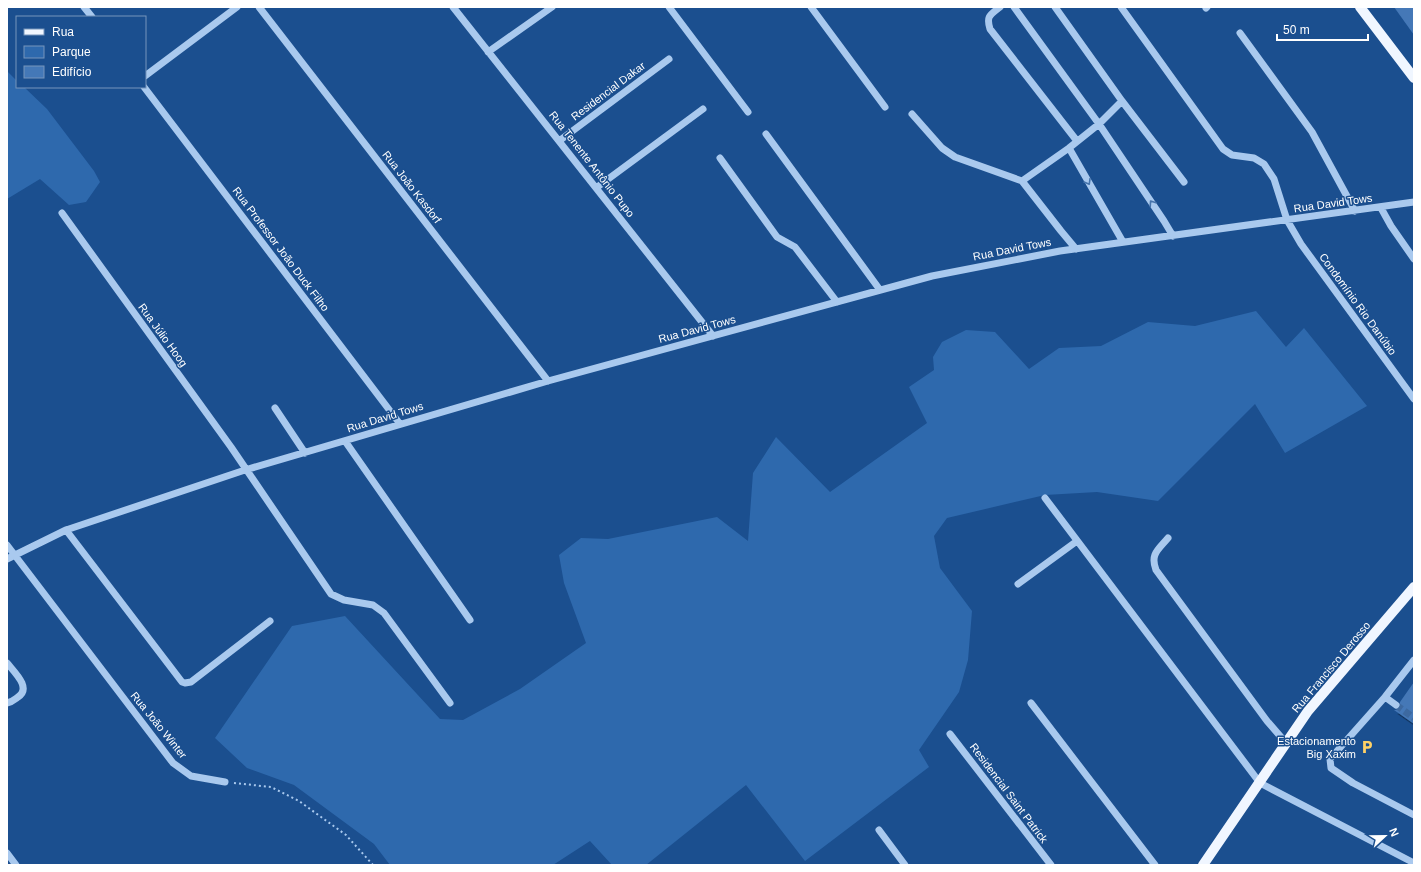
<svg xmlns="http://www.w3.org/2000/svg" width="1421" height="872" font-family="Helvetica,sans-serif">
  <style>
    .green { fill: #2e69ad }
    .building { fill: #4478b7; filter: url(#shadow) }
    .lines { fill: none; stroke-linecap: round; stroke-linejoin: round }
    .minor-tunnel { stroke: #3d69a0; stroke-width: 7; stroke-dasharray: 7 3.5; stroke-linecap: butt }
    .path { stroke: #a9c9ee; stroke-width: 2; stroke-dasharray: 2 3; stroke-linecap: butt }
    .minor { stroke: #a9c9ee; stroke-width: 7 }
    .major { stroke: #f0f6ff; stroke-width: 10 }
    .oneway { stroke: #4674ac }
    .labels { text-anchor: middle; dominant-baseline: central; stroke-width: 3; stroke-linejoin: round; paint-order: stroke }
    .street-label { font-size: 11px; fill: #fff; stroke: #1b4f8f }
    .poi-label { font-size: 11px; fill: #fff; stroke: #1b4f8f; text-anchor: end }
  </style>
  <defs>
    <filter id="shadow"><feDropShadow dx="3.5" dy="3.5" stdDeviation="0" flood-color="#0009"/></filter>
  </defs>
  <rect width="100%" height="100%" fill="#1b4f8f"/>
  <!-- green -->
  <path class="green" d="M7,71L17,81V87H24L47,109L94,171L100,182L86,202L69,205L40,179L7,199Z
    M1256,311L1286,347L1304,328L1367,406L1285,453L1255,404L1158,501L1097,492L1045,495L947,518L934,536L940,568L972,611L968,660L959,692L919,750L929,767L805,861L746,785L646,865H612L590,841L553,865H390L374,844L294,785L247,768L215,738L292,626L345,616L440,719L463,720L520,689L586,643L564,583L559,555L581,538L608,539L717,517L748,541L753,473L776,437L830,492L927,423L909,387L934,370L933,357L942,342L966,330L995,332L1029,369L1059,348L1101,346L1148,322L1195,326Z"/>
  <!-- building -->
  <path class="building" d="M1394,7H1414V35Z
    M1414,682V724L1394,710H1398L1400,708V702Z"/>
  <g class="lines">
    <!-- minor-tunnel -->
    <path class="minor-tunnel" d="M1396,705L1414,718"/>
    <!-- path -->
    <path class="path" d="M234,783L271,787L299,801L346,835L373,865"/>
    <!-- minor -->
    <path class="minor" d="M84,7L92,17
      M259,7L548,381
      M453,7L713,336
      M669,7L748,112
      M811,7L885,107
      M1000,7C990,15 986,16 990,29L1077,141
      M1014,7L1099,124L1164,221L1173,236
      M1055,7L1122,101L1184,182
      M1121,7L1223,149L1232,155L1254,158L1264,164L1274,179L1287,220L1301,244L1414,399
      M1206,8L1207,7
      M1240,33L1312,132L1355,211
      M488,52L552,7
      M145,76L237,7
      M144,87L400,424
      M912,114L942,148L955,157L1022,181L1061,231L1076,249
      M766,134L880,290
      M559,141L669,59
      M1069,148L1123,242
      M720,158L777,237L795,247L837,302
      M1022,181L1069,148L1099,124L1122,101
      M596,188L703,109
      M1381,208L1391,226L1414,259
      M62,213L231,447L331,594L344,600L373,605L384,613L450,703
      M275,408L305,453
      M345,441L470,620
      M1045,498L1260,783L1414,863
      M66,530L182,682L185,683L191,682L270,621
      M1168,538C1158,550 1150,554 1156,570L1267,721L1287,744
      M7,545L173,763L191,776L225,782
      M7,559L66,530L245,470L548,381L932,276L1060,251L1414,202
      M1018,584L1077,541
      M1414,660L1385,697L1330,759L1331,768L1353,783L1414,815
      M7,663C14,672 32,688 18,697C14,700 12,702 7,703
      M1385,697L1396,705
      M1031,703L1155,865
      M950,734L1051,865
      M879,830L905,865
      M7,853L16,865"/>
    <!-- major -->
    <path class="major" d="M1360,7L1414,78
      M1203,865L1308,711L1414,587"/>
  </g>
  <!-- one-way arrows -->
  <defs><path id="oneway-chevron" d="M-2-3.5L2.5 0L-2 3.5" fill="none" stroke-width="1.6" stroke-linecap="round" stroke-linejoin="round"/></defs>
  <g class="oneway">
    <use href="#oneway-chevron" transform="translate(1088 182) rotate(60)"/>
    <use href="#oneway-chevron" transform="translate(1152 203) rotate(-124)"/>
  </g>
  <!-- icons -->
  <defs>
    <symbol id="parking-bare" viewBox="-9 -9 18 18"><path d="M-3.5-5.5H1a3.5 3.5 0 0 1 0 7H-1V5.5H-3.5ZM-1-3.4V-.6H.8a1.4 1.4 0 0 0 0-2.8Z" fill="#ffd166" stroke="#1b4f8f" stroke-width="2.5" paint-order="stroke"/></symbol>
  </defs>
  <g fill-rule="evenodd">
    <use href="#parking-bare" x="1357" y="737" width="20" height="20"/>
  </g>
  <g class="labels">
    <!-- street labels -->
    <g class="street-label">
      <text transform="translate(608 91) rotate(-37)">Residencial Dakar</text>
      <text transform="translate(592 164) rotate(52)">Rua Tenente Antônio Pupo</text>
      <text transform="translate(412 187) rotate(52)">Rua João Kasdorf</text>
      <text transform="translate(1333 203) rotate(-8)">Rua David Tows</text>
      <text transform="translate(281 249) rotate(53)">Rua Professor João Duck Filho</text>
      <text transform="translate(1012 249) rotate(-11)">Rua David Tows</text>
      <text transform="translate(1358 304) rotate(54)">Condomínio Rio Danúbio</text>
      <text transform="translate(697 329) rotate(-15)">Rua David Tows</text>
      <text transform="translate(163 335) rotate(54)">Rua Júlio Hoog</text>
      <text transform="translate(385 417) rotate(-17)">Rua David Tows</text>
      <text transform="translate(1331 667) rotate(-50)">Rua Francisco Derosso</text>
      <text transform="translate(159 725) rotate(51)">Rua João Winter</text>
      <text transform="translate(1009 793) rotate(53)">Residencial Saint Patrick</text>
    </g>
    <!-- poi labels -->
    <g class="poi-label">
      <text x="1356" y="741">Estacionamento<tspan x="1356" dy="13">Big Xaxim</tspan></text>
    </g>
  </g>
  <!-- border -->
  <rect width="1421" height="872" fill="none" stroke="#ffffff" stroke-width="16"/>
  <!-- legend -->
  <rect x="16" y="16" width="130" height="72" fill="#1b4f8f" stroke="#7695bc"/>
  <rect x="24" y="29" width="20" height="6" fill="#f0f6ff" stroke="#7695bc"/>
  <text x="52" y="36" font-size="12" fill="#ffffff">Rua</text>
  <rect x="24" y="46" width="20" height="12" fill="#2e69ad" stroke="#7695bc"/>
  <text x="52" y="56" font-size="12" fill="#ffffff">Parque</text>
  <rect x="24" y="66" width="20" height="12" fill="#4478b7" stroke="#7695bc"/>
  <text x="52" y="76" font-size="12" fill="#ffffff">Edifício</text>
  <!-- north arrow -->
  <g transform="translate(1385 836) rotate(68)" stroke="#1b4f8f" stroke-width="3" paint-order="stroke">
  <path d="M0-3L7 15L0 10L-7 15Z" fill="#ffffff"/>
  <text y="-6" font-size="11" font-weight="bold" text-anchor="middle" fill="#ffffff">N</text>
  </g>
  <!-- scale -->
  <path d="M1277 34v6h91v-6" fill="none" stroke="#ffffff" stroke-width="2"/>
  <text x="1283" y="34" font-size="12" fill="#ffffff" stroke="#1b4f8f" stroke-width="3" paint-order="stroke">50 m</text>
</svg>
